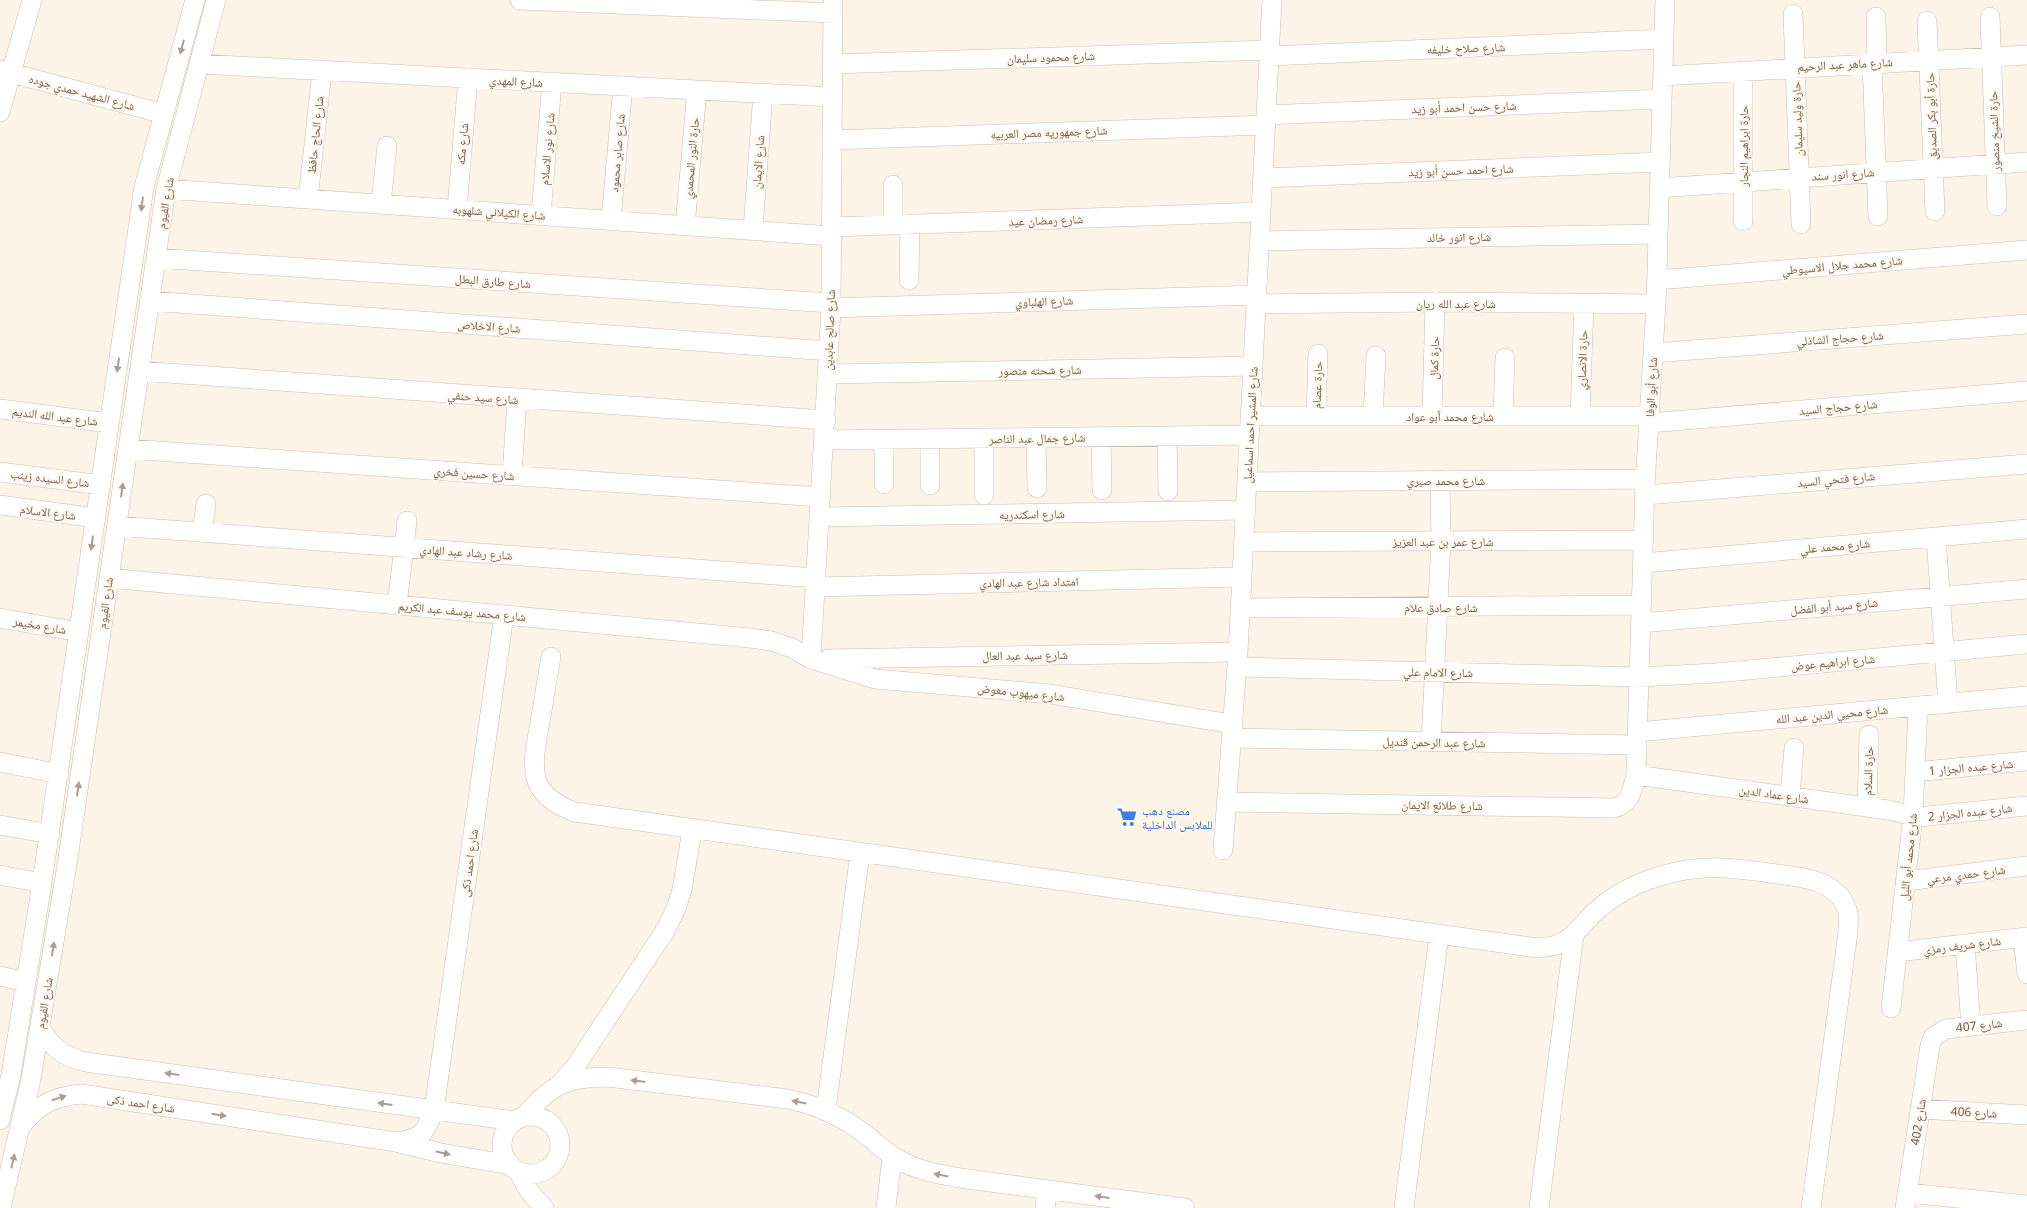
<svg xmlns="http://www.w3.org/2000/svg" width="2027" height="1208" font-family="'Noto Sans','Noto Naskh Arabic',sans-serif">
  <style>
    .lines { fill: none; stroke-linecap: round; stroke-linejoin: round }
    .minor-casing { stroke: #ccbcae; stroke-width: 20 }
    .minor { stroke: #fff; stroke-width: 19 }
    .oneway { fill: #ab9d94 }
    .labels { text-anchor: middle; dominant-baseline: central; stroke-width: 4; stroke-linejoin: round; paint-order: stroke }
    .street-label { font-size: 12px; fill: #735b4d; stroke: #fef8ed }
    .shop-label { font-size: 12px; fill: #366cbe; stroke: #fef8ed; text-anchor: start }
  </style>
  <rect width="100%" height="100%" fill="#fbf4e7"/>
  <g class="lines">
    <defs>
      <path id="minor" d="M520,0L833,13
        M1793,14L1801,224
        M1876,17L1877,62
        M1990,17L1997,206
        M1927,21L1935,211
        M1269,56L1664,39
        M1872,63L1878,216
        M199,64L833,97
        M833,64L1270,50
        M0,70L164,114
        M1743,71V221
        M1663,76L2027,55
        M0,112L32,0
        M1266,115L1662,99
        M832,140L1265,125
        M1263,178L1660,162
        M1659,188L2027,162
        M166,189L831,236
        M308,199L322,71
        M381,204L387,146
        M457,209L468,78
        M541,215L552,82
        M611,220L623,86
        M893,225V185
        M685,226L697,90
        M832,227L1261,212
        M753,230L763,93
        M1259,241L1658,234
        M156,258L831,303
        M909,280L910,224
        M1657,280L2027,250
        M150,301L829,351
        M1256,304L1435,302L1656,304
        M831,308L1257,295
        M1653,353L2027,324
        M139,371L826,420
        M828,374L1253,366
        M0,409L109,423
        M1432,414L1435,302
        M1250,416H1649
        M1316,416L1318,354
        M1373,416L1376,356
        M1503,416L1505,358
        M1580,416L1584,304
        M1649,423L2027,391
        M1167,436L1168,491
        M1101,437L1102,490
        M1036,438L1037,488
        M930,439V485
        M984,439V495
        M824,440L1249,435
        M884,440V484
        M128,449L821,497
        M0,472L101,485
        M512,475L517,399
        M1247,482L1646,479
        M1645,495L2027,464
        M0,505L96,518
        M820,517L1245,510
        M117,526L816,578
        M202,532L206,504
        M1936,537L1948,704
        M1243,542L1644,540
        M1643,563L2027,529
        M109,578L750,638L771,641L792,648L811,659L875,679L1050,694L1232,724
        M816,587L1241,577
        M397,605L407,521
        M1240,608L1641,605
        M0,618L79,632
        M1641,623L2027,589
        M551,657C547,679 544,700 540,722C532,766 525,794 575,812L1537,948C1543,947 1551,947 1556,945C1574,940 1583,922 1596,911C1629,881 1679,866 1723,868C1746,869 1769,873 1791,876C1815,879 1841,886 1848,913C1849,918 1848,926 1848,932L1811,1208
        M811,659L831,308L833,0
        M828,659L1238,652
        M1237,667L1639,677L1716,673L2027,644
        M1637,732L2027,696
        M1231,738L1637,745
        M1431,742L1441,541L1440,480
        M0,762L59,774
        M1915,772L2027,761
        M1636,775L1888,810L1918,817L2027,806
        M1790,797L1794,748
        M1226,802L1614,808C1631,804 1632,790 1636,775L1645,485L1656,304L1665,0
        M1867,807L1869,735
        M0,825L50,834
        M1223,850L1238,652L1272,0
        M0,875L42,883
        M1906,881L2027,866
        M2023,937L2027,974
        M1965,944L1971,1026
        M1897,952L2027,937
        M0,976L26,982
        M1891,1008L1913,816L1918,706
        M40,1027C51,1047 63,1057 86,1062L514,1121
        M560,1084L575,1067L665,931L675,911L682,890L692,830
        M1920,1109L2027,1115
        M826,1110L860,853
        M502 1145a29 29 0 1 1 58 0a29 29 0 1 1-58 0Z
        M524,1117C550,1085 567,1077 608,1077L787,1099C819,1105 845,1118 870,1138C878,1144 885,1152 894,1157C916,1171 941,1175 967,1179L1185,1208
        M0,1120L11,1075L42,883L144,187L195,0
        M21,1126C39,1104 53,1097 81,1094L396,1142C421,1139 425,1134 434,1110L504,615
        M399,1143L441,1153L510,1165
        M518,1171L529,1191L544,1208
        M1908,1193L2027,1205
        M1,1208L31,1079L67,865L166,189L216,0
        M886,1208L892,1157
        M1045,1208L1047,1190
        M1404,1208L1439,935
        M1539,1208L1574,935
        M1905,1208L1930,1046L1933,1037L1946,1029L2027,1020"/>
    </defs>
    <!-- minor casing -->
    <use href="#minor" class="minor-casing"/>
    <!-- minor -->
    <use href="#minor" class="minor"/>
  </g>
  <!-- one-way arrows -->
  <defs><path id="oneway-solid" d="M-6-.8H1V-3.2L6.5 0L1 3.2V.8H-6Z" transform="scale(1.25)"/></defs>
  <g class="oneway">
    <use href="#oneway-solid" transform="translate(182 47) rotate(105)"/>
    <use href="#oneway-solid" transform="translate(142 204) rotate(98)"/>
    <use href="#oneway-solid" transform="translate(118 365) rotate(98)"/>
    <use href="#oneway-solid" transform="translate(122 490) rotate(-82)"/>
    <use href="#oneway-solid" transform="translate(92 543) rotate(98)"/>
    <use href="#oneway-solid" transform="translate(78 789) rotate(-82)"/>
    <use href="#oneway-solid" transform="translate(53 949) rotate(-81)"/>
    <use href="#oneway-solid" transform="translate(172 1074) rotate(-172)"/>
    <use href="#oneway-solid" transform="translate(638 1081) rotate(-173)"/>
    <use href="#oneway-solid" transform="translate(59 1098) rotate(-17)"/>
    <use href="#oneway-solid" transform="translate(799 1102) rotate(-169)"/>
    <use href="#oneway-solid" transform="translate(385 1104) rotate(-172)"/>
    <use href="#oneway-solid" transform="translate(219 1115) rotate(9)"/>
    <use href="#oneway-solid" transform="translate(443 1153) rotate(12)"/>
    <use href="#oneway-solid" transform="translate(13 1161) rotate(-77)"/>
    <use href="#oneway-solid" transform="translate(941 1175) rotate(-169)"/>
    <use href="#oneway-solid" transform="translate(1102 1197) rotate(-172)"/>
  </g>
  <!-- icons -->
  <defs>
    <symbol id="supermarket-bare" viewBox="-9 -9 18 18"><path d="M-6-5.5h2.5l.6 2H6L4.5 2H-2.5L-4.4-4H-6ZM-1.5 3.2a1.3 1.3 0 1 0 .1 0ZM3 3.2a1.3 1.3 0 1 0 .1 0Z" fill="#3f7fe0" stroke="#fef8ed" stroke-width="2.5" paint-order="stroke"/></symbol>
  </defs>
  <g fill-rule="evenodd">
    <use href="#supermarket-bare" x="1113" y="803" width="28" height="28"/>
  </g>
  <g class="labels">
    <!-- street labels -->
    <g class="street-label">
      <text transform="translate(1466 48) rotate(-2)">شارع صلاح خليفه</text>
      <text transform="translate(1051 57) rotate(-2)">شارع محمود سليمان</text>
      <text transform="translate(1845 64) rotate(-3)">شارع ماهر عبد الرحيم</text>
      <text transform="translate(516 81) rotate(3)">شارع المهدي</text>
      <text transform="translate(82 92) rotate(15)">شارع الشهيد حمدي جوده</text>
      <text transform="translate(1464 107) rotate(-2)">شارع حسن احمد أبو زيد</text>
      <text transform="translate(1931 116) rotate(-92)">حارة أبو بكر الصديق</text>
      <text transform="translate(1797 119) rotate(-92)">حارة وليد سليمان</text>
      <text transform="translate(1994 131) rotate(-92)">حارة الشيخ منصور</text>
      <text transform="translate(1049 132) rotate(-2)">شارع جمهوريه مصر العربيه</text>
      <text transform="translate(315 135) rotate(-84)">شارع الحاج حافظ</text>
      <text transform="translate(462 144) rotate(-85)">شارع مكه</text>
      <text transform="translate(1743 146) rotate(-90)">حارة ابراهيم النجار</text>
      <text transform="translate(547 149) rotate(-85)">شارع نور الاسلام</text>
      <text transform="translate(617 153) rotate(-85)">شارع صابر محمود</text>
      <text transform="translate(691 158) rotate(-85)">حارة النور المحمدي</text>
      <text transform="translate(758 162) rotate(-86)">شارع الايمان</text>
      <text transform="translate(1461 170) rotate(-2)">شارع احمد حسن أبو زيد</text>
      <text transform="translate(1843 174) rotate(-4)">شارع انور سند</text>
      <text transform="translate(165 203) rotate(-80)">شارع الفيوم</text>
      <text transform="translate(499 212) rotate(4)">شارع الكيلاني شلهوبه</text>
      <text transform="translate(1046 220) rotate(-2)">شارع رمضان عيد</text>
      <text transform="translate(1459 237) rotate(-1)">شارع انور خالد</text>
      <text transform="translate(1842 265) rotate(-5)">شارع محمد جلال الاسيوطي</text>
      <text transform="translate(493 281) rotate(4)">شارع طارق البطل</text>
      <text transform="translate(1044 301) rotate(-2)">شارع الهلباوي</text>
      <text x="1456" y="303">شارع عبد الله ريان</text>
      <text transform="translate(489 326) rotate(4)">شارع الاخلاص</text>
      <text transform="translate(829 330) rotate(-88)">شارع صالح عابدين</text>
      <text transform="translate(1840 338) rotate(-4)">شارع حجاج الشاذلي</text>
      <text transform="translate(1434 358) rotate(-88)">حارة كمال</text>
      <text transform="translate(1582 360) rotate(-88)">حارة الانصاري</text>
      <text transform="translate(1040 370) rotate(-1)">شارع شحته منصور</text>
      <text transform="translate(1317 385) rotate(-88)">حارة عصام</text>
      <text transform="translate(1651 387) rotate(-87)">شارع أبو الوفا</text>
      <text transform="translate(483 397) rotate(4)">شارع سيد حنفي</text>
      <text transform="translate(1838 407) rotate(-5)">شارع حجاج السيد</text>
      <text transform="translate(55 416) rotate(7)">شارع عبد الله النديم</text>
      <text x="1450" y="416">شارع محمد أبو عواد</text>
      <text transform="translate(1250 425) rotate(-87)">شارع المشير احمد اسماعيل</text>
      <text transform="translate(1037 438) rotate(-1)">شارع جمال عبد الناصر</text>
      <text transform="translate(474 473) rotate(4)">شارع حسين فخري</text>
      <text transform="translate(50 478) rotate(7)">شارع السيده زينب</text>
      <text transform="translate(1836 479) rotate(-5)">شارع فتحي السيد</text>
      <text x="1446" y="480">شارع محمد صبري</text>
      <text transform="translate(48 512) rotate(7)">شارع الاسلام</text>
      <text transform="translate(1032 514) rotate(-1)">شارع اسكندريه</text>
      <text x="1443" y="541">شارع عمر بن عبد العزيز</text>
      <text transform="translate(1835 546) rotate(-5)">شارع محمد علي</text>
      <text transform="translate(466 552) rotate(4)">شارع رشاد عبد الهادي</text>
      <text transform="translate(1029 582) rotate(-1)">امتداد شارع عبد الهادي</text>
      <text transform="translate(105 603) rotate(-82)">شارع الفيوم</text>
      <text transform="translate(1834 606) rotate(-5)">شارع سيد أبو الفضل</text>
      <text x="1441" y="607">شارع صادق علام</text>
      <text transform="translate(462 611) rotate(5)">شارع محمد يوسف عبد الكريم</text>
      <text transform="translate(40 625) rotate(10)">شارع مخيمر</text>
      <text transform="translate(1025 655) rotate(-1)">شارع سيد عبد العال</text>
      <text transform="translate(1833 662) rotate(-5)">شارع ابراهيم عوض</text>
      <text transform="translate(1438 672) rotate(1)">شارع الامام علي</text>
      <text transform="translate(1021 692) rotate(6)">شارع ميهوب معوض</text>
      <text transform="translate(1832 714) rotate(-5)">شارع محيي الدين عبد الله</text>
      <text transform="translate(1434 742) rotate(1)">شارع عبد الرحمن قنديل</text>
      <text transform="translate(1971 767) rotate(-5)">شارع عبده الجزار 1</text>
      <text transform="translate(1868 771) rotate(-88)">حارة السلام</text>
      <text transform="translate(1774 794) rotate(8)">شارع عماد الدين</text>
      <text transform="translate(1442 805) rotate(1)">شارع طلائع الايمان</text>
      <text transform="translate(1970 812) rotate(-6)">شارع عبده الجزار 2</text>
      <text transform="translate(1908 857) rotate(-84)">شارع محمد أبو الليل</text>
      <text transform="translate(469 863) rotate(-82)">شارع احمد ذكى</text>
      <text transform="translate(1966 874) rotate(-7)">شارع حمدي مرعي</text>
      <text transform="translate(1962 945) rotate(-7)">شارع شريف رمزي</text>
      <text transform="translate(44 1003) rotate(-80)">شارع الفيوم</text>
      <text transform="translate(1979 1025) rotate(-6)">شارع 407</text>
      <text transform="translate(141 1103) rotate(9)">شارع احمد ذكى</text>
      <text transform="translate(1974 1112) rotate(3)">شارع 406</text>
      <text transform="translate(1918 1122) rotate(-81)">شارع 402</text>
    </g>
    <!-- shop labels -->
    <g class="shop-label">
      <text x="1142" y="810">مصنع دهب<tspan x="1142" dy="14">للملابس الداخلية</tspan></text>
    </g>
  </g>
</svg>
